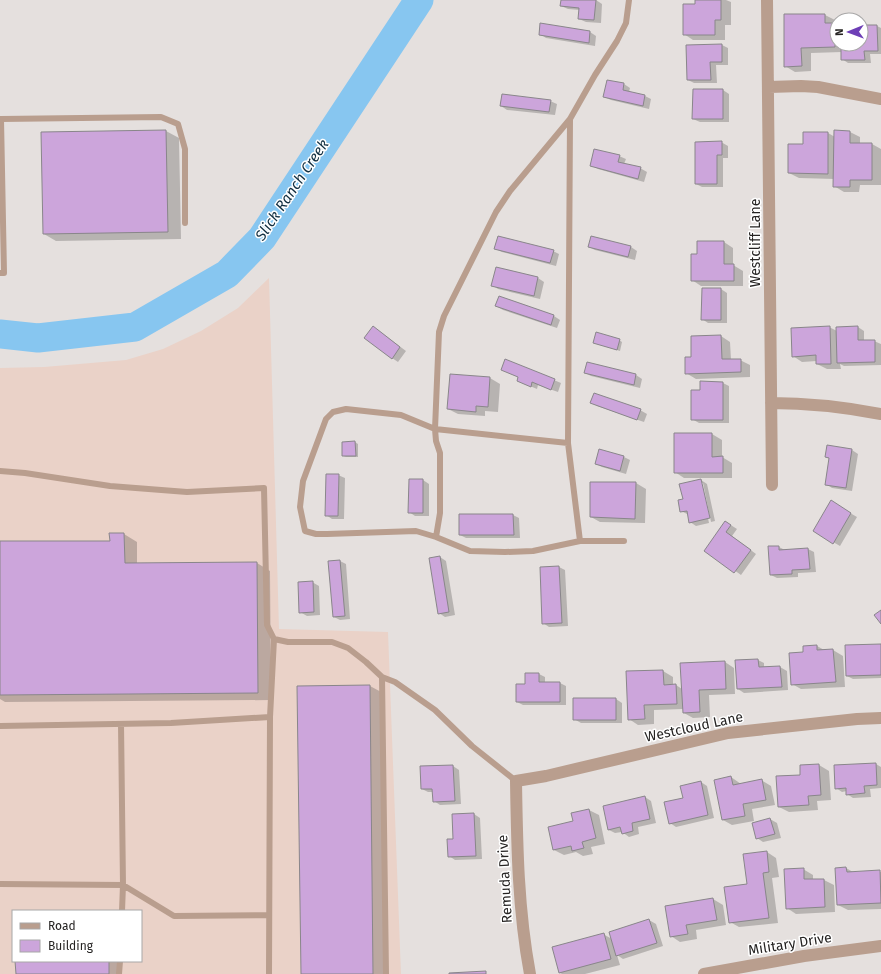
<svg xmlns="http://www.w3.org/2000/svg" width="881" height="974" font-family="'Fira Sans',sans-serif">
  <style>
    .commercial { fill: #ead2c8; fill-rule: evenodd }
    .shadow { fill: #0003 }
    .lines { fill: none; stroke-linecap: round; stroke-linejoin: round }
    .river { stroke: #87c6f0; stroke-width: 29 }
    .building { fill: #cca5db; stroke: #89868a }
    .lane { stroke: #b99e8e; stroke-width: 6 }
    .street { stroke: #b99e8e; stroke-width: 12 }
    .labels { text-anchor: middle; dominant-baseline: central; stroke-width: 3; stroke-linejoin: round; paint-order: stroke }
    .street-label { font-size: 14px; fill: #252322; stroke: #fff }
    .water-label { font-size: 15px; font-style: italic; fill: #122f41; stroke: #fff }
  </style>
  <rect width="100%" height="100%" fill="#e5e0de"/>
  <!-- commercial -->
  <path class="commercial" d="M269,278L279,629L388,632L401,974H0V368L44,367L126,360L163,349L201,331L238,308ZM13,911H141V961H13Z"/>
  <!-- shadow -->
  <path class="shadow" d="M562,0H596L602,4L601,23L586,22L579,19L580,10L568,9L561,6Z
    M696,0H726L731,2V25H725V40H693L684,34L696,5Z
    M785,15H825L835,20V24L837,26V44H861V26H877L881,28V54H870L871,63H848L842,59V52L811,53V71L795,72L785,66Z
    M541,24L590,32L596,36L595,46L546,38L540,34Z
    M722,45L728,48V65H716L717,83H694L688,80Z
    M624,84L630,88L629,92L645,96L651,99L649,109L611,100L604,97Z
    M723,90L729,94V122H700L693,119Z
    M550,101L557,104L555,115L507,110L501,106Z
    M166,131L179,138L181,239L56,241L44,234L42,133Z
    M835,131L850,132L860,137V144H872L881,149V185H860L859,192H844L834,186L835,179L799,178L789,173L804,145L828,133L835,137Z
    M721,142L728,146V158H723V187H702L696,184Z
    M619,156L626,159L624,164L640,168L647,172L644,182L598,169L591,165Z
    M592,237L631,247L637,251L635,260L595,250L589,247Z
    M724,242L733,248V265L743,271V286H701L692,280L698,255Z
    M496,249L553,251L559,254L556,266L502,252Z
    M496,268L538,278L544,282L540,299L498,289L492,285Z
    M721,289L727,293V323H708L702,319Z
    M496,306L554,316L560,320L557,328L503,310Z
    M829,327L837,331L858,327L864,331V341H874L881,344V365L844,366L840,364L841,369H827L817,364V361L802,362L793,356Z
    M379,331L406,351L398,362L392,358Z
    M721,336L730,342L731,360H740L750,365V377L696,379L686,373L692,358Z
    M619,340L622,342L620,351L594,343Z
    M506,360L561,383L558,392L538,385L537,389L518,381L519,377Z
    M587,363L636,375L642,379L640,388L591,376L585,373Z
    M451,375L490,378L500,384L498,412L485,411V416L458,414L448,409Z
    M723,383L729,386V423H699L692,419L701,391Z
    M591,402L640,410L647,414L644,422L597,406Z
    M675,434H712L722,440V457L732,463V478H684L675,472Z
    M355,442L358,444V457H346L343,456V443Z
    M600,450L624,457L630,460L626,474L602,467L596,464Z
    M852,450L858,454L852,491L832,488L826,484L830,459L826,456Z
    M338,475L345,478L344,519H332L326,515Z
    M423,480L429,484V516H415L409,512Z
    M701,480L707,484L715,521L711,522L703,483H701L709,523L696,526L690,522L689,515L681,511L684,500Z
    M636,483L646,489L645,523L600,522L591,517Z
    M831,502L857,517L840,546L814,531Z
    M460,515H513L519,518L520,538H466L460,535Z
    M726,522L737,529L732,536L756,554L741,575L706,550Z
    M110,534H124L137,542V564L257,563L270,571L271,700L5,702L0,699V542H111Z
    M779,547L785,550L808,549L814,552L816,572L798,573V577L777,578L771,575Z
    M440,557L446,561L455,615L445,617L439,613Z
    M340,561L346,564L350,619L340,620L334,617Z
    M559,567L565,570L568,626L549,627L543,623Z
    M312,582L319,586L320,615L307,616L300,612Z
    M881,645V678L853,679L847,676Z
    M817,646L826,651L833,650L843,656L845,687L801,689L792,684L804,653Z
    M758,660L764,663V668L780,667L787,671L788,690L744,693L738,689Z
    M725,662L734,668L735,694L709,695L710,717L693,718L684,713L683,709L654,710V724L638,725L629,719L663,671L673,677V685H676L682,689Z
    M539,674L545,677V683H560L566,686V705H523L517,702L526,685Z
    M370,686L383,693L386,974H302L298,687Z
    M574,699H616L622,703V723H581L574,719Z
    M876,764L881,767V788L870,789L871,797L853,798L847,794V791L842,792L836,788Z
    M819,765L829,771L831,800L817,801L818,810L789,812L779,807L801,776Z
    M453,766L459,770L461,804L440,805L434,801L433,792H428L422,789Z
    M731,777L741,784L761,780L771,786L775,805L752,809L754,821L732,825L723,820Z
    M701,782L707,786L714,818L676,827L670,823L684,799Z
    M645,797L651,801L656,823L638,827L639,834L629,837L622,832L615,833L609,830Z
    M589,810L599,815L605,844L591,847L593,854L583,856L576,852L564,855L554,850L549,828L574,822Z
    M474,814L480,818L482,859L455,860L449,856L454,840Z
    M770,819L777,823L781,838L763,842L757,838Z
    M767,852L776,858L779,877L772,878L778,923L739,927L730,922Z
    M846,868L853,872H881V909L848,910L838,905Z
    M803,869L813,875V880H824L834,885L835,912L796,914L787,908Z
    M713,899L723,905L726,925L696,930L697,939L680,942L671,936L666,907Z
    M649,920L656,924L663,946L623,959L617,955L620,965L585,974H562L560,973L603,934L612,939Z
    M16,961H121V974H17Z"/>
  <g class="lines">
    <!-- river -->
    <path class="river" d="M0,334L38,338L135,327L227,274L262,238L419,0"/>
  </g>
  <!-- building -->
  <path class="building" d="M561,0H596L594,20L578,19L579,8L560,6Z
    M695,0H721V20H715V35H683V4H695Z
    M784,14H825V23H835V47L801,48L802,66L784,67Z
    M540,23L590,31L589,43L539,35Z
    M861,25H877L878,51H864L865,60H841V44H861Z
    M722,44V62H710L711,80H687L686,45Z
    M607,80L624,83L623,90L645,95L643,106L603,97Z
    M693,89H723V119H692Z
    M502,94L551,100L549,112L500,106Z
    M166,130L168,232L43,234L41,132Z
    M834,130L850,131V143H872V180H850V187H833Z
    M803,132H828V174L788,173V144H803Z
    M722,141V155H717V184H695V142Z
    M594,149L620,155L618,162L641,167L638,179L590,166Z
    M498,236L554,250L550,263L494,249Z
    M591,236L631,246L628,257L588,247Z
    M697,241H724V264H734V281H691V254H697Z
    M496,267L538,277L534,296L491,286Z
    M702,288H721V320H701Z
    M499,296L554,315L551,325L495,306Z
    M373,326L400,347L392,359L364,338Z
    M830,326L831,364H816V355L792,357L791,328Z
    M858,326V340H875V362L837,363L836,327Z
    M596,332L620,339L617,350L593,343Z
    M721,335L722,359H741V372L685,374V357H691V336Z
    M505,359L555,379L551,390L532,382L531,387L517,381L518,377L501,370Z
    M587,362L636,374L634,385L584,373Z
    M450,374L490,377L488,407L476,406V412L447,409Z
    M700,381L723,382V420H691V390H700Z
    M594,393L641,409L637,420L590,403Z
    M674,433H712V457L723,456V473H674Z
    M355,441L356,456H342V442Z
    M827,445L852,449L846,488L825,485L829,458L825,457Z
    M599,449L624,456L620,471L595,464Z
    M326,474H339L338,516H325Z
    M409,479H423V513H408Z
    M701,479L710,518L689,523L687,511L680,512L678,500L683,499L679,484Z
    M590,482H636L635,519L590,517Z
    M831,500L851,513L833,544L813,531Z
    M459,514H513L514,535H459Z
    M725,521L731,525L726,532L751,550L734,573L704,551Z
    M109,533H124L125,563L257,562L258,693L0,695V541H110Z
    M768,546H779V550L808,548L810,569L792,570V574L770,575Z
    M440,556L449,612L438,614L429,558Z
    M340,560L345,616L333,617L328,561Z
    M559,566L562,623L542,624L540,567Z
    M313,581L314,612L299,613L298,582Z
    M881,610V624L874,615Z
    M881,644V675L846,676L845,645Z
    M817,645V650L833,649L836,682L791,685L789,653L803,652V646Z
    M758,659L759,667L780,666L782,687L737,689L735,660Z
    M725,661L726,689L699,690L700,712L683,713L680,663Z
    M663,670L664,685L676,684L677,704L644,705L645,719L628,720L626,671Z
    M525,673H539V682H560V702H516V684H525Z
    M370,685L373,974H301L297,686Z
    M573,698H616V720H573Z
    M876,763L877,785L864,786L865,793L846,795V788L835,789L834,765Z
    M819,764L821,795L808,796L809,805L778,807L776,776L800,775V765Z
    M453,765L455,801L433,802L432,789H421L420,766Z
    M731,776L733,785L762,779L766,800L743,804L745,816L722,820L714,780Z
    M701,781L708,815L669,824L664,802L683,798L680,786Z
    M645,796L650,819L632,823L633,831L622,834L620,827L608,830L603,806Z
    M589,809L596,838L582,842L584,848L572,851L571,846L553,850L548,827L573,821L571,813Z
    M474,813L476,856L448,857L447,839H453L452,814Z
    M770,818L775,834L756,839L752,823Z
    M767,851L769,872L763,873L769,918L729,923L724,887L747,884L743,854Z
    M846,867L847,872L880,870L881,903L837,905L835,868Z
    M804,868V879H824L825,907L786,909L784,869Z
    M713,898L717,920L686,925L688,934L670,937L665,906Z
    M649,919L657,943L616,956L609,932Z
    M604,933L611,959L559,973L552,947Z
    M15,961H109V974H16Z
    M486,971V974H449V973Z"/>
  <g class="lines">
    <!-- lane -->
    <path class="lane" d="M570,119L568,443L580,541
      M0,273H4L1,119L161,117L178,124L185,149V223
      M568,443L435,429L401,415L346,409L333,412L326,419L303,481L300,507L305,531L316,534H327L416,531L436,537L470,551L505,552L533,551L580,541H624
      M0,471L25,473L110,486L187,492L264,488L267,625L274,639L288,642H332L348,648L366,662L382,677L386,974
      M436,537L440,513V453L436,441L435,429L439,332L444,316L496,212L510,191L570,119L595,75L617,41L626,23L629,0
      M382,677L395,682L435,710L472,746L516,781
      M121,724L123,885L122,911
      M0,726L171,723L270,717
      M0,884L123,885L174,916L269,915
      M119,974L120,961
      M269,974L270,717L274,639"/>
    <!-- street -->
    <path class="street" d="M767,0L772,485
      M769,87L801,86L818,87L881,99
      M771,403C808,403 844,407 881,414
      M530,974C518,910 517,846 516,781L546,776L728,733L857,719L881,718
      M704,974L804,956L881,946"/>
  </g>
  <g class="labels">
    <!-- street labels -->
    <g class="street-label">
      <text transform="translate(755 243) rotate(-90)">Westcliff Lane</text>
      <text transform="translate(694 727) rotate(-12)">Westcloud Lane</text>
      <text transform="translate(505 879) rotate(-93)">Remuda Drive</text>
      <text transform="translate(790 944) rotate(-9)">Military Drive</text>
    </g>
    <!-- water labels -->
    <g class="water-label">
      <text transform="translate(292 190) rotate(-56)">Slick Ranch Creek</text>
    </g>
  </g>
  <!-- legend -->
  <rect x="12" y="910" width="130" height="52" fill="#ffffff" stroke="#a8a7a7"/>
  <rect x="20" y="923" width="20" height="6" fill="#b99e8e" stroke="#a8a7a7"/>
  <text x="48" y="930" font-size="12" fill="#252322">Road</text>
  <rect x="20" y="940" width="20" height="12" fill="#cca5db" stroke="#a8a7a7"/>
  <text x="48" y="950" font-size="12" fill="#252322">Building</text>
  <!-- north arrow -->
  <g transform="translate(849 32) rotate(269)"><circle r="19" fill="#ffffff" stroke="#a8a7a7"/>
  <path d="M0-3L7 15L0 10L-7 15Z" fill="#6d3eb6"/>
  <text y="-6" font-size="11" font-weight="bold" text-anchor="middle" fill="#252322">N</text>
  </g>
</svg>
